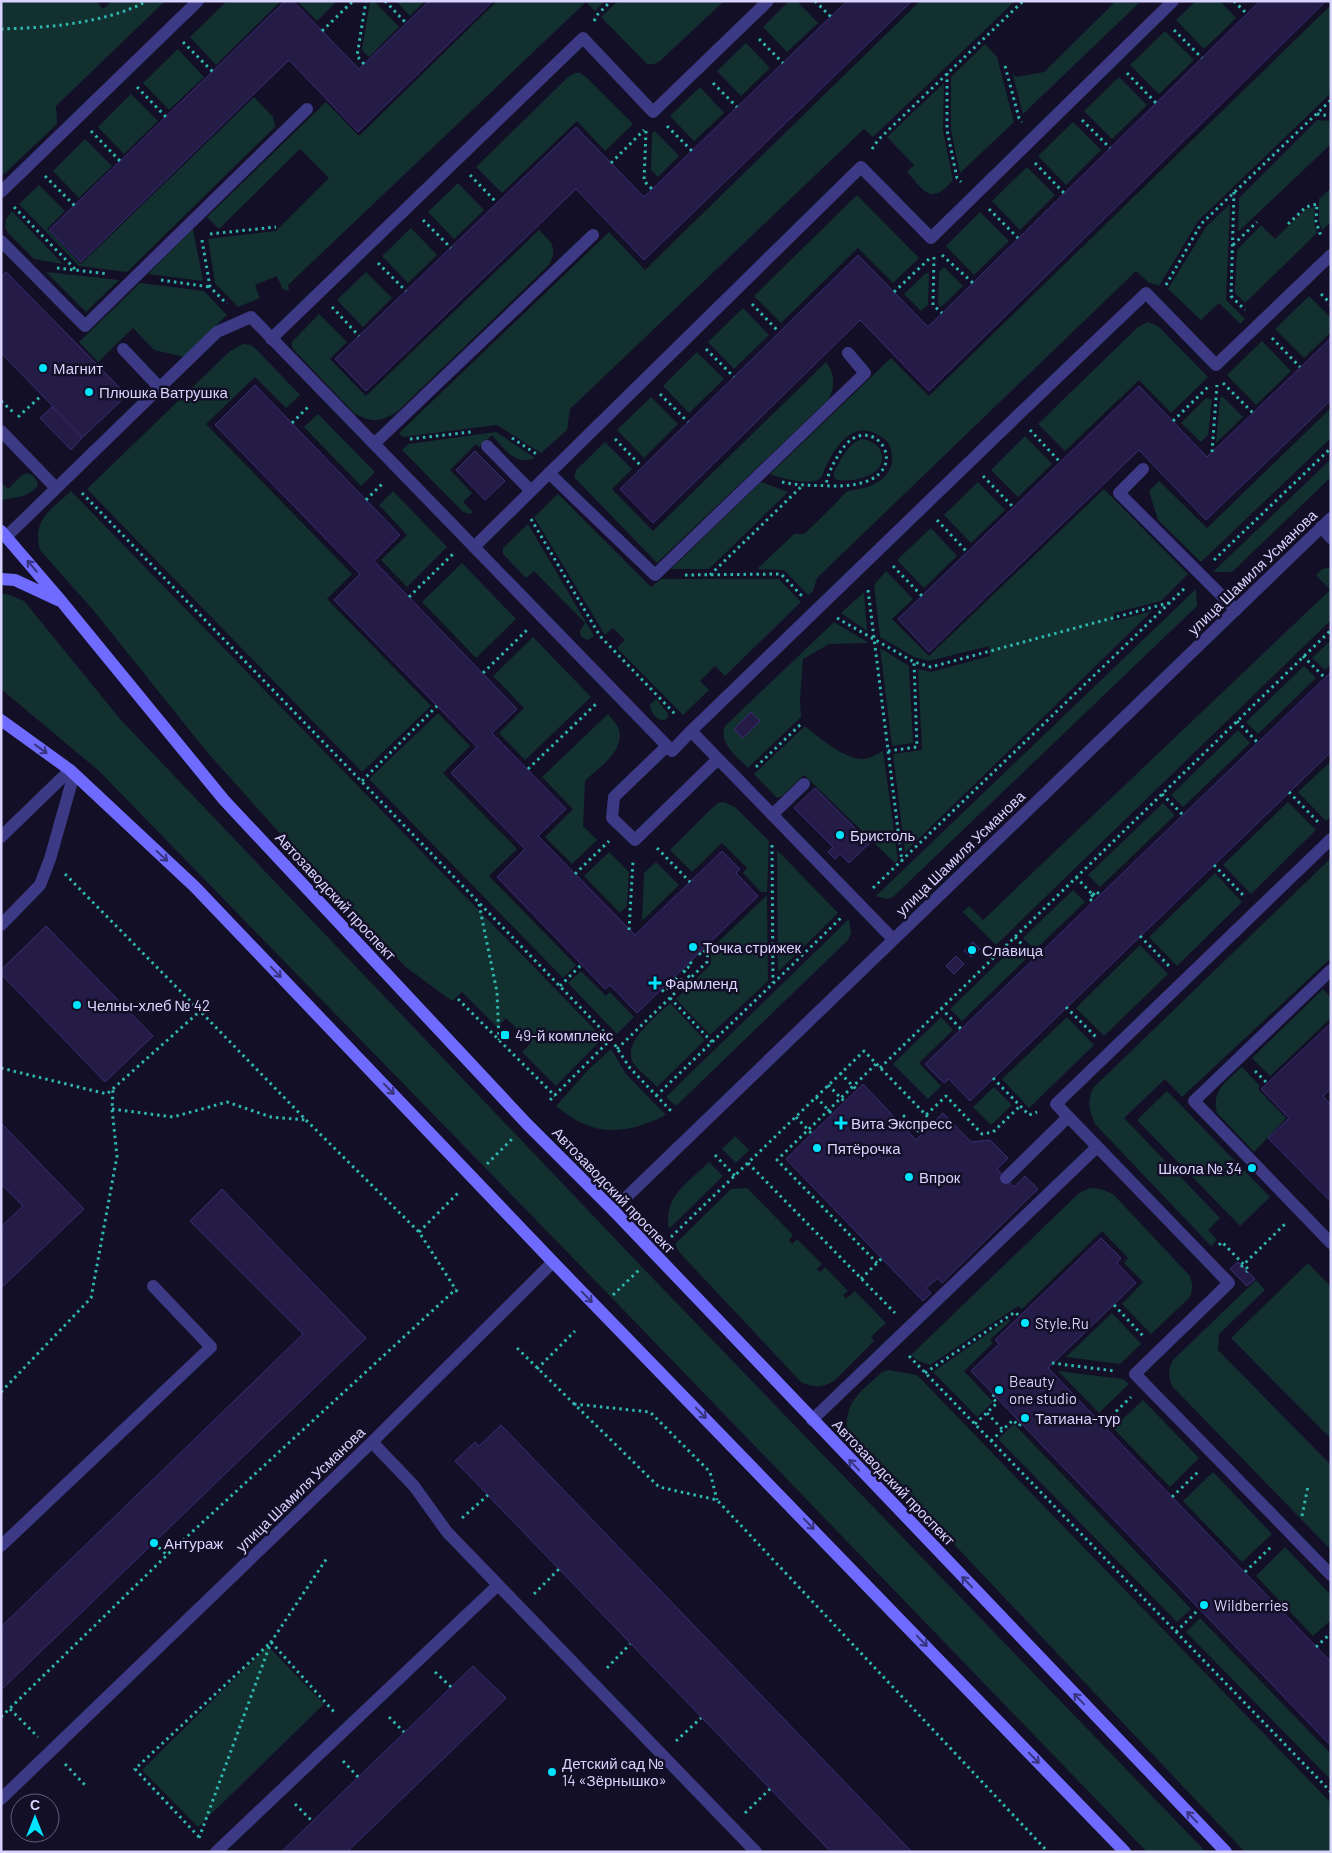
<svg xmlns="http://www.w3.org/2000/svg" width="1332" height="1853" font-family="Barlow,sans-serif">
  <style>
    .green { fill: #12302f }
    .building { fill: #241b47; stroke: #3b2d73 }
    .lines { fill: none; stroke-linecap: round; stroke-linejoin: round }
    .path { stroke: #2fb8b0; stroke-width: 3; stroke-dasharray: 2.5 4; stroke-linecap: butt }
    .lane { stroke: #3d3a85; stroke-width: 12 }
    .street { stroke: #3d3a85; stroke-width: 12 }
    .secondary { stroke: #6f6bff; stroke-width: 12 }
    .oneway { stroke: #38347d }
    .poi-dot { fill: #00e5ff; stroke: #130f26; stroke-width: 2 }
    .labels { text-anchor: middle; dominant-baseline: central; stroke-width: 5; stroke-linejoin: round; paint-order: stroke }
    .poi-label { font-size: 15px; fill: #d9d4ff; stroke: #130f26; text-anchor: start }
    .street-label { font-size: 15px; fill: #d9d4ff; stroke: #130f26 }
  </style>
  <rect width="100%" height="100%" fill="#130f26"/>
  <!-- green -->
  <path class="green" d="M1,1H96L103,9L112,1H165L56,106L57,124L1,177Z
    M227,1H281L216,65L190,37Z
    M297,1H337L317,21Z
    M370,1H374L399,27L369,57L362,50Z
    M396,1H425L410,16Z
    M497,1H605L595,11L586,2L288,285L289,290L287,291L282,288L277,276L255,285L260,298L238,307L215,283L208,239L276,231L329,178L300,149L219,229L207,217L326,102L359,136Z
    M618,1H724L660,61L654,64H647L601,17Z
    M789,1H797L818,23L787,52L763,27Z
    M920,1H1015L873,137L864,129L827,164L570,409L567,430L541,453L497,425L403,437L399,433L609,232L645,270Z
    M1196,1H1220L1236,18L1204,49L1176,20Z
    M1115,2L1139,3L1023,114L1012,72L1016,77L1044,72Z
    M1331,5V93L1198,221L1159,286L1148,282L1136,271L817,578L813,591L808,595L784,570L757,569L794,534H804C815,524 826,513 837,502C840,499 844,493 848,491C851,490 856,490 859,489C876,486 892,476 892,458C892,450 890,442 883,438C855,417 837,444 826,466C823,471 824,476 819,479C808,486 781,478 770,474L891,358L929,396Z
    M1165,31L1194,60L1159,94L1130,65Z
    M746,43L770,68L741,96L717,71Z
    M985,44L997,57L1014,122L960,173L951,130V77Z
    M178,49L204,77L169,110L143,83Z
    M575,73H580L586,77L633,124L605,151L577,121L502,193L476,167L568,77Z
    M1119,77L1147,105L1112,139L1084,111Z
    M944,83L943,131L953,180C949,184 944,191 938,193C926,199 914,179 907,172L914,165L887,137Z
    M700,87L724,113L694,141L670,116Z
    M131,94L158,121L124,154L98,127Z
    M254,97L273,117L275,127L127,272L79,266L19,204L39,185L65,211L47,229L81,264Z
    M1317,120L1331,121V144L1238,232L1239,198Z
    M1073,122L1101,150L1066,185L1038,156Z
    M655,131L679,156L658,177L651,170L652,134Z
    M85,139L112,166L79,198L53,171Z
    M1027,167L1055,195L1020,230L992,201Z
    M458,183L484,210L454,239L428,212Z
    M1331,188V222L1322,230L1319,221V199Z
    M857,195L919,258L893,283L858,248L781,323L754,296Z
    M1230,204L1226,300L1245,319L1240,324L1219,303L1201,320L1168,289L1206,227Z
    M1315,207L1314,223L1317,233L1245,303L1235,293L1237,250L1261,225L1275,239L1306,209Z
    M12,211L63,264L34,259L8,233L5,227L6,219Z
    M980,212L1009,241L974,275L946,246Z
    M411,228L437,255L408,283L382,256Z
    M193,229L203,281L148,274Z
    M539,230C552,243 558,247 549,265L397,412C380,422 372,423 354,413L292,348V342L319,314L347,342L330,359L366,396Z
    M944,267L963,286L941,307L938,304L939,272Z
    M46,272L119,280L86,312Z
    M366,272L392,298L363,327L337,300Z
    M926,273H929L928,305L921,311L904,294Z
    M140,283L204,291L227,315L184,357L154,350L133,328L98,362L79,342Z
    M1309,296L1331,318V332L1304,358L1275,329Z
    M743,308L769,335L734,369L708,342Z
    M1148,322L1158,326L1208,377L1171,413L1139,380L1065,451L1038,424L1138,327Z
    M1262,341L1291,371L1256,405L1227,375Z
    M243,344L251,345L257,350L300,395L286,408L255,377L206,424L352,574L327,599L431,706L362,772L87,489L230,351Z
    M697,352L724,379L689,413L663,386Z
    M826,362C835,373 835,386 829,399L657,563L574,477L576,470L605,442L632,469L612,489L653,531Z
    M1222,396L1243,417L1216,443L1220,398Z
    M651,397L678,424L644,458L617,430Z
    M1206,398L1212,399L1208,435L1201,442L1181,423Z
    M1331,408V438L1201,562L1158,520L1149,491L1159,481L1207,528Z
    M318,414L375,472L361,486L304,427Z
    M496,432L535,458C514,466 505,449 492,435L479,447L476,444L450,470L472,493L463,502L473,512L470,514L463,512L402,450L408,444Z
    M1025,436L1052,464L1018,497L991,470Z
    M861,439C874,440 888,451 880,466C873,478 850,482 837,480L834,477V472C841,459 847,445 861,439Z
    M1331,459V477L1232,572H1213Z
    M27,473C33,474 37,479 38,486C28,497 15,498 1,500V482L8,489L22,475Z
    M761,482L788,492L709,569H671Z
    M978,482L1005,510L971,543L944,515Z
    M1104,489L1188,574L1161,601L1114,613V621L1152,611L905,852L893,754L922,750L918,669L931,672L990,656L989,646L929,661L914,657L880,637L874,585L886,571L913,599L892,619L929,656Z
    M71,491L603,1038L556,1086L522,1052L531,1043L506,1018L497,1027L462,992L452,1001L407,968L359,922L207,752L94,611L40,550C32,519 50,511 71,491Z
    M393,491L447,547L407,587L381,560L407,535L379,505Z
    M558,494L651,587L661,579H779L801,602L725,676L715,666L700,681L709,690L683,715L617,648L625,640L613,628L605,635L534,517Z
    M528,524L594,636L588,640L581,637L580,631L585,623L534,571L526,578L503,554V548Z
    M931,528L957,556L924,588L897,560Z
    M462,563L516,619L476,658L422,602Z
    M1328,568H1331V620L996,945L963,912L969,906L983,920L1330,590L1316,575L1322,569Z
    M1196,589L1197,606L893,897L886,899L876,896Z
    M864,592L867,631L841,613Z
    M1,594H7L24,601L121,720L642,1267L1206,1852H1147L611,1297L98,770L1,689Z
    M834,622L869,643L829,644L803,659L800,699L801,717L748,768C737,756 718,744 725,726Z
    M533,637L591,697L525,760L499,733L524,708L493,676Z
    M1331,640V664L1325,670L1312,658Z
    M880,648L909,666L913,743L892,746Z
    M1304,666L1316,678L1258,734L1246,722Z
    M656,699L668,713V717L665,720C657,721 650,712 650,705Z
    M438,713L470,746L443,773L517,849L489,876L576,965L563,978L369,779Z
    M608,714C612,719 617,724 619,730C625,751 597,769 585,781L583,826L597,840L572,864L545,837L573,809L542,777Z
    M805,726C820,738 849,764 869,758C874,756 879,753 883,751L898,860L895,863L804,775L782,796L777,798L754,774Z
    M1238,730L1250,743L1183,807L1171,795Z
    M1331,761V816L1326,821L1298,792Z
    M724,802L735,807L769,841L767,892H761L743,873L747,868L722,843L692,872L670,850L712,808L718,803Z
    M1288,802L1316,830L1251,894L1223,865Z
    M1163,803L1175,815L1100,887L1088,875Z
    M777,850L838,913L778,972Z
    M609,852L629,872L627,906L620,913L584,876Z
    M1331,858V958L1182,1097L1165,1079L1124,1118L1220,1218L1208,1230L1217,1240L1211,1246L1095,1124C1089,1111 1087,1102 1093,1088Z
    M656,862L679,885L642,921L644,873Z
    M1215,873L1242,902L1177,966L1149,937Z
    M1073,890L1085,902L1035,950L1023,938Z
    M767,895L768,981L710,1035L676,999L711,964V949Z
    M849,919L851,933L848,940L676,1106L666,1097Z
    M1140,945L1168,974L1104,1036L1076,1008Z
    M1015,946L1027,958L962,1021L950,1009Z
    M581,971L606,996L610,992L634,1017L617,1034L568,983Z
    M1323,989L1331,998V1018L1270,1076L1252,1058Z
    M670,1003L705,1040L657,1087C650,1079 640,1072 634,1064C620,1043 657,1016 670,1003Z
    M941,1017L953,1030L919,1063L941,1086L928,1099L893,1064Z
    M1067,1017L1094,1045L1029,1108L1002,1079Z
    M611,1049L626,1074L666,1115C623,1136 593,1137 556,1106L588,1070Z
    M1242,1067L1260,1086L1258,1089L1286,1118L1254,1152L1217,1113C1211,1090 1227,1081 1242,1067Z
    M994,1087L1012,1105L991,1125L973,1107Z
    M1167,1091L1270,1197L1240,1226L1137,1120Z
    M735,1136L749,1150L736,1163L722,1149Z
    M709,1162L723,1176L669,1229C663,1196 688,1183 709,1162Z
    M747,1188L793,1235L789,1240L792,1244L797,1239L822,1264L817,1269L820,1272L825,1267L848,1291L843,1295L846,1299L855,1291L886,1323L871,1337L874,1341L834,1381C822,1388 814,1388 801,1382L679,1252L675,1244L731,1189Z
    M1089,1188L1101,1189L1113,1194L1189,1275C1193,1283 1193,1288 1190,1297L1151,1334L1122,1304L1143,1282L1124,1263L1128,1258L1102,1231L1022,1309L1018,1306L930,1365L917,1360L911,1355L1078,1194Z
    M1308,1263L1331,1287V1439L1231,1338Z
    M1256,1280L1265,1290L1219,1334L1218,1350L1331,1465V1550L1172,1386C1168,1376 1168,1370 1173,1360Z
    M1112,1313L1141,1344L1120,1364L1066,1357Z
    M1009,1319L1010,1321L990,1340L993,1343L964,1371L993,1402L977,1417L933,1372Z
    M888,1370L917,1375L1331,1803V1852H1245L847,1431C844,1401 862,1391 882,1372Z
    M1058,1371L1123,1379L1129,1384L1099,1413Z
    M1143,1400L1199,1458L1170,1487L1113,1428Z
    M1014,1424L1191,1609L1177,1622L998,1439Z
    M1213,1472L1272,1534L1242,1562L1183,1501Z
    M1285,1547L1331,1595V1620L1313,1636L1256,1576Z
    M1200,1618L1331,1754V1780L1186,1632Z
    M268,1646L324,1704L198,1827L142,1770Z"/>
  <!-- building -->
  <path class="building" d="M285,1H293L359,69L429,1H493L358,132L289,60L81,262L49,230Z
    M847,1H912L644,260L576,189L366,391L335,359L576,127L644,197Z
    M1260,1H1326L929,391L860,320L653,523L620,489L858,255L928,327Z
    M6,272L127,395L83,437L1,353V277Z
    M1331,338V400L1206,520L1139,450L929,652L898,619L1139,386L1207,457Z
    M255,385L400,535L374,561L517,709L492,733L566,809L538,836L635,935L722,851L740,869L736,873L758,896L637,1013L610,985L605,989L497,877L525,849L451,773L477,747L334,600L360,574L215,425Z
    M52,407L82,438L71,450L40,418Z
    M475,451L505,481L485,500L456,470Z
    M1331,672V752L970,1101L949,1079L944,1083L925,1064Z
    M751,712L760,721L743,738L734,729Z
    M815,788L870,843L849,863L840,854L835,859L828,852L833,847L794,808Z
    M46,926L153,1036L105,1082L1,974V970Z
    M973,942L980,949L971,957L964,951Z
    M956,956L964,964L954,974L946,966Z
    M1331,1023V1088L1323,1096L1331,1105V1202L1268,1138L1289,1118L1261,1089Z
    M863,1084L916,1140L943,1113L971,1142L990,1140L1008,1158L997,1169L1014,1187L1025,1176L1038,1189L942,1283L938,1278L926,1288L931,1293L923,1301L786,1159Z
    M1,1123L84,1209L1,1288V1227L23,1206L1,1184Z
    M222,1189L366,1338L1,1690V1627L303,1334L190,1221Z
    M1101,1238L1121,1258L1117,1263L1136,1283L1048,1368L1331,1662V1746L971,1371L999,1344L995,1340Z
    M1238,1262L1255,1279L1247,1286L1230,1269Z
    M501,1425L912,1852H831L559,1569L455,1461L475,1442L479,1446Z
    M473,1666L506,1698L347,1852H281Z"/>
  <g class="lines">
    <!-- path -->
    <path class="path" d="M385,1L406,23
      M815,1L831,17
      M1234,1L1247,14
      M594,21L598,14L611,1
      M1,29C47,28 107,23 147,1
      M1174,30L1202,58
      M322,31L353,1
      M759,39L783,63
      M183,42L213,72
      M364,64L357,56L366,1
      M1005,66L1019,118L1022,122
      M947,73V130L957,178L961,182
      M1127,73L1156,103
      M713,83L737,107
      M137,87L166,117
      M1317,114L1331,116
      M1082,120L1110,148
      M667,126L692,151
      M91,131L120,161
      M646,131L644,181L652,189
      M872,149L878,140L1023,1
      M611,163L644,130
      M1035,163L1064,193
      M470,175L497,203
      M45,176L75,206
      M1234,192L1231,296L1245,310
      M14,207L76,270
      M989,209L1018,238
      M423,220L451,248
      M1288,224L1306,207L1317,204L1316,222L1321,236
      M210,234L276,227
      M202,240L210,287L227,304
      M1233,245L1257,222
      M942,255L973,283
      M934,257L933,305L942,313
      M378,263L406,291
      M57,268L108,274
      M161,280L210,287
      M1166,285L1201,224L1331,100
      M894,292L930,258
      M1321,294L1331,304
      M752,304L779,332
      M332,307L359,336
      M1272,338L1300,367
      M706,349L734,377
      M1223,383L1253,413
      M660,394L688,422
      M1,401L13,412
      M18,417L42,395
      M1173,421L1210,385
      M292,423L309,406
      M1030,430L1060,462
      M512,438L538,455
      M410,439L471,432
      M615,439L642,467
      M1212,452L1217,385
      M983,476L1014,508
      M782,482C798,486 815,485 832,486C930,488 872,397 839,454C833,464 828,473 826,485
      M82,493L611,1039L630,1068L671,1111
      M366,500L383,483
      M531,519L600,636L676,715
      M937,520L967,552
      M1214,560L1331,448
      M893,566L922,596
      M685,575L781,574L802,596
      M710,575L802,486
      M868,590L902,862
      M409,597L453,554
      M837,618L914,662L931,667L1168,603
      M1303,656L1325,678
      M483,673L527,630
      M1237,721L1258,743
      M888,751L917,747L914,662
      M756,767L802,723
      M528,769L598,702
      M362,781L437,706
      M1289,792L1318,822
      M1162,794L1183,815
      M772,845L773,983
      M657,848L690,882
      M1214,865L1243,895
      M65,874L200,1011L306,1120L419,1232L458,1293
      M575,874L609,841
      M1076,877L1093,895
      M873,888L1186,587
      M1093,895L1096,891L1100,895
      M1093,895L1089,898L1093,902
      M479,904L497,992L499,1040
      M629,930L633,861
      M1140,936L1169,966
      M1015,937L1035,958
      M699,953L701,955L707,949
      M690,962L692,964L684,971L690,978
      M560,986L582,964
      M662,990L664,992L678,977L685,984
      M670,998L712,1042
      M458,999L555,1096
      M1066,1007L1096,1037
      M941,1008L961,1029
      M617,1049L707,962L708,949
      M876,1064L777,1160L877,1263
      M1,1068L107,1094L200,1011
      M880,1068L1331,630
      M1255,1071L1267,1083
      M840,1073L857,1090
      M993,1078L1029,1115L1037,1112
      M828,1085L845,1102
      M656,1096L843,916
      M816,1097L832,1114
      M550,1100L611,1039
      M112,1109L173,1117L227,1102L271,1117L306,1120
      M926,1115L933,1123
      M796,1117L812,1134
      M899,1122L904,1116L918,1131L929,1119
      M715,1155L735,1176
      M748,1163L895,1313
      M487,1164L513,1138
      M419,1232L458,1193
      M671,1237L864,1051L926,1115L946,1096L982,1134L993,1132L1020,1106
      M1219,1245L1222,1242L1249,1270L1246,1272
      M1241,1267L1285,1224
      M861,1279L882,1258
      M613,1295L641,1268
      M1114,1305L1144,1337
      M517,1348L659,1487L717,1500L1048,1852
      M909,1356L1331,1792
      M1052,1363L1115,1371
      M537,1369L575,1331
      M925,1373L1015,1312L1019,1316
      M1,1392L91,1298L117,1156L112,1109L113,1090
      M574,1404L650,1412L710,1472L717,1500
      M987,1413L1003,1430
      M975,1424L997,1403L992,1397L994,1395
      M1102,1425L1131,1397
      M991,1441L1013,1420L1019,1426L1021,1423
      M1172,1497L1200,1470
      M1302,1516L1308,1486
      M462,1518L488,1495
      M154,1543L167,1555
      M1245,1572L1273,1545
      M534,1594L559,1569
      M1176,1632L1199,1609
      M1316,1647L1331,1633
      M607,1668L630,1644
      M435,1672L451,1687
      M10,1709L38,1737
      M1,1717L167,1555L456,1289
      M389,1717L404,1732
      M676,1741L701,1718
      M343,1761L358,1777
      M65,1764L85,1785
      M295,1804L312,1821
      M745,1813L770,1789
      M199,1837L135,1769L271,1642L335,1713
      M199,1838L271,1642L327,1558"/>
    <!-- lane -->
    <path class="lane" d="M1,192L198,1
      M1,241L85,326L307,109
      M271,339L583,38L653,112L768,1
      M123,349L160,388
      M1,431L56,488
      M374,444L593,235
      M487,446L531,491
      M1143,469L1119,493L1236,610
      M549,473L655,575L865,373L848,353
      M1321,527L1331,538
      M7,536L217,332L251,317L672,751L691,731L893,939
      M474,547L861,167L931,238L1173,1
      M691,731L1016,417L1146,293L1216,365L1331,255
      M667,746L614,797L612,818L635,840L718,759
      M772,815L804,784
      M1,837L70,770
      M1331,839L1056,1104L1229,1283L1135,1374L1331,1575
      M1,925L40,885L50,859L74,774
      M1331,970L1194,1101L1331,1243
      M1006,1178L1068,1117
      M812,1420L1097,1147
      M372,1442L414,1486L447,1532L756,1852
      M1,1546L211,1347L153,1286
      M216,1852L498,1585"/>
    <!-- street -->
    <path class="street" d="M613,1210L1331,518
      M1,1799L372,1442L553,1262"/>
    <!-- secondary -->
    <path class="secondary" d="M1,531L62,602L224,800L527,1124L613,1210L1226,1852
      M1,579L15,580L58,600
      M1,720L70,770L195,887L553,1262L1125,1852"/>
  </g>
  <!-- one-way arrows -->
  <defs><path id="oneway-shaft" d="M-6 0H5M1.5-3L5.5 0L1.5 3" fill="none" stroke-width="1.6" stroke-linecap="round" stroke-linejoin="round" transform="scale(1.25)"/></defs>
  <g class="oneway">
    <use href="#oneway-shaft" transform="translate(32 566) rotate(-130)"/>
    <use href="#oneway-shaft" transform="translate(41 749) rotate(36)"/>
    <use href="#oneway-shaft" transform="translate(162 856) rotate(43)"/>
    <use href="#oneway-shaft" transform="translate(276 972) rotate(46)"/>
    <use href="#oneway-shaft" transform="translate(389 1089) rotate(46)"/>
    <use href="#oneway-shaft" transform="translate(587 1297) rotate(46)"/>
    <use href="#oneway-shaft" transform="translate(701 1413) rotate(46)"/>
    <use href="#oneway-shaft" transform="translate(854 1465) rotate(-134)"/>
    <use href="#oneway-shaft" transform="translate(809 1524) rotate(46)"/>
    <use href="#oneway-shaft" transform="translate(967 1582) rotate(-134)"/>
    <use href="#oneway-shaft" transform="translate(922 1641) rotate(46)"/>
    <use href="#oneway-shaft" transform="translate(1079 1699) rotate(-134)"/>
    <use href="#oneway-shaft" transform="translate(1034 1758) rotate(46)"/>
    <use href="#oneway-shaft" transform="translate(1192 1817) rotate(-134)"/>
  </g>
  <!-- markers -->
  <g class="poi-dot">
    <circle cx="43" cy="368" r="5"/>
    <circle cx="89" cy="392" r="5"/>
    <circle cx="840" cy="835" r="5"/>
    <circle cx="693" cy="947" r="5"/>
    <circle cx="972" cy="950" r="5"/>
    <path d="M652.5 975.5h5v5h5v5h-5v5h-5v-5h-5v-5h5z"/>
    <circle cx="77" cy="1005" r="5"/>
    <rect x="500" y="1030" width="10" height="10" rx="2.5"/>
    <path d="M838.5 1115.5h5v5h5v5h-5v5h-5v-5h-5v-5h5z"/>
    <circle cx="817" cy="1148" r="5"/>
    <circle cx="1252" cy="1168" r="5"/>
    <circle cx="909" cy="1177" r="5"/>
    <circle cx="1025" cy="1323" r="5"/>
    <circle cx="999" cy="1390" r="5"/>
    <circle cx="1025" cy="1418" r="5"/>
    <circle cx="154" cy="1543" r="5"/>
    <circle cx="1204" cy="1605" r="5"/>
    <circle cx="552" cy="1772" r="5"/>
  </g>
  <g class="labels">
    <!-- poi labels -->
    <g class="poi-label">
      <text x="53" y="368">Магнит</text>
      <text x="99" y="392">Плюшка Ватрушка</text>
      <text x="850" y="835">Бристоль</text>
      <text x="703" y="947">Точка стрижек</text>
      <text x="982" y="950">Славица</text>
      <text x="665" y="983">Фармленд</text>
      <text x="87" y="1005">Челны-хлеб № 42</text>
      <text x="515" y="1035">49-й комплекс</text>
      <text x="851" y="1123">Вита Экспресс</text>
      <text x="827" y="1148">Пятёрочка</text>
      <text x="1242" y="1168" text-anchor="end">Школа № 34</text>
      <text x="919" y="1177">Впрок</text>
      <text x="1035" y="1323">Style.Ru</text>
      <text x="1009" y="1381">Beauty<tspan x="1009" dy="17">one studio</tspan></text>
      <text x="1035" y="1418">Татиана-тур</text>
      <text x="164" y="1543">Антураж</text>
      <text x="1214" y="1605">Wildberries</text>
      <text x="562" y="1763">Детский сад №<tspan x="562" dy="17">14 «Зёрнышко»</tspan></text>
    </g>
    <!-- street labels -->
    <g class="street-label">
      <text transform="translate(1252 572) rotate(-44)">улица Шамиля Усманова</text>
      <text transform="translate(960 853) rotate(-44)">улица Шамиля Усманова</text>
      <text transform="translate(336 896) rotate(47)">Автозаводский проспект</text>
      <text transform="translate(614 1190) rotate(46)">Автозаводский проспект</text>
      <text transform="translate(894 1482) rotate(46)">Автозаводский проспект</text>
      <text transform="translate(300 1489) rotate(-44)">улица Шамиля Усманова</text>
    </g>
  </g>
  <!-- border -->
  <rect width="1332" height="1853" fill="none" stroke="#d9d4ff" stroke-width="5"/>
  <!-- north arrow -->
  <g transform="translate(35 1818)"><circle r="24" fill="#130f26" stroke="#625e7d"/>
  <path d="M0-4L9 19L0 12L-9 19Z" fill="#00e5ff"/>
  <text y="-8" font-size="14" font-weight="bold" text-anchor="middle" fill="#d9d4ff">С</text>
  </g>
</svg>
